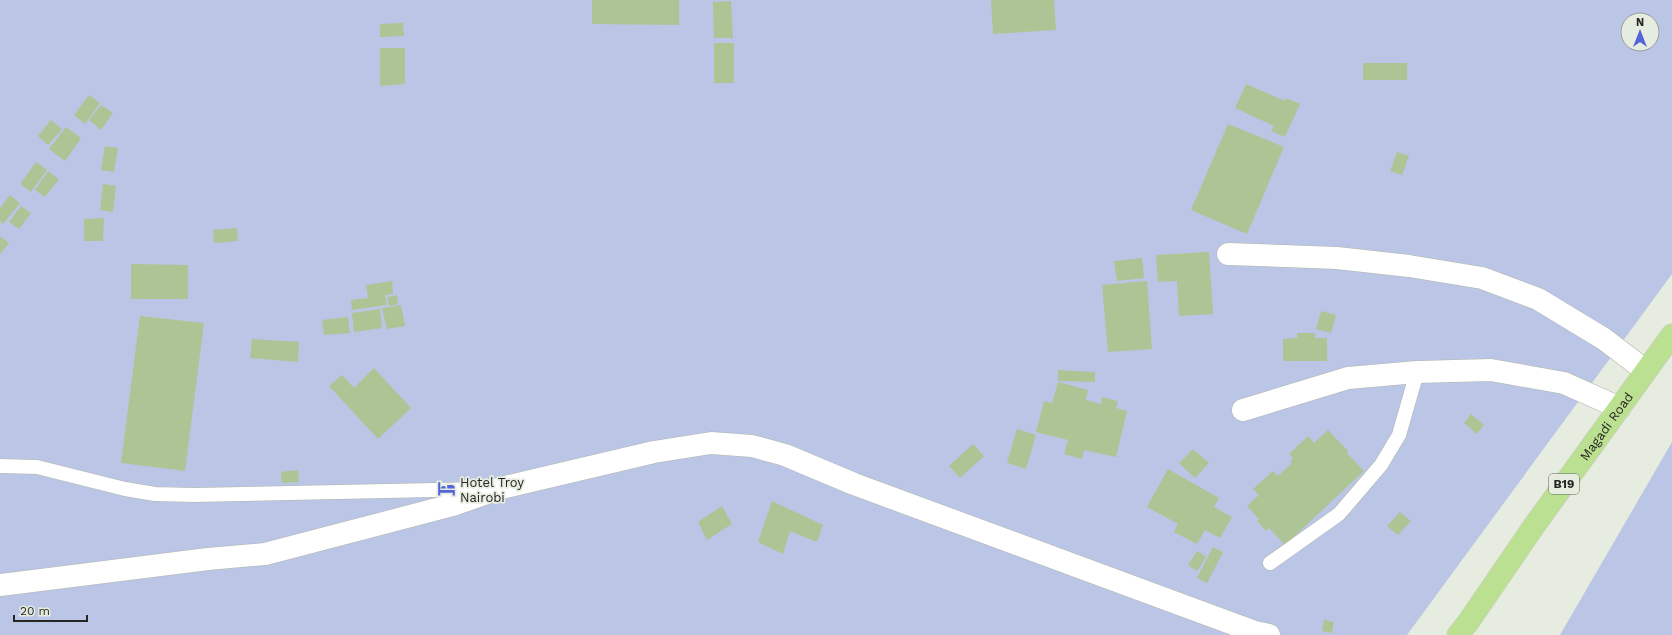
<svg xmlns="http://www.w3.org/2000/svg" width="1672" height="635" font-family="'Work Sans',sans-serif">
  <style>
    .green { fill: #bbc5e5; fill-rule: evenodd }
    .building { fill: #adc594 }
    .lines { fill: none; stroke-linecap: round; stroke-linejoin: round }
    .lane-casing { stroke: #b0b6ab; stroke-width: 15 }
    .street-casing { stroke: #b0b6ab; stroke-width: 23 }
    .highway-casing { stroke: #cbcbca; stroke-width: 23 }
    .lane { stroke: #fff; stroke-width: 14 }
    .street { stroke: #fff; stroke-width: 22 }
    .highway { stroke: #bbe091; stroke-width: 22 }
    .labels { text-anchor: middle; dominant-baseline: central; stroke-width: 3.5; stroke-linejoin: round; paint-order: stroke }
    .shield { fill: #e6ece0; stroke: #5f625b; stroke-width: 1 }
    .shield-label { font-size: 12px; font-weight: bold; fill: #252722 }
    .street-label { font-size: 13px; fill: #252722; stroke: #e6ece0 }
    .poi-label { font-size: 13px; fill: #252722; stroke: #e6ece0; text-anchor: start }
  </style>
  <rect width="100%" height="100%" fill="#e6ece0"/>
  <!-- green -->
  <path class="green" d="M0,0H1672V274L1407,635H0ZM1628,20H1652V44H1628Z
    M1672,442V635H1560Z"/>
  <!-- building -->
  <path class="building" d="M592,0H679V25L592,24Z
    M991,0H1054L1056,30L993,34Z
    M731,1L733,38H714L713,2Z
    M403,23L404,36L380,37V24Z
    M714,43H734V83H714Z
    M380,48H405V84L380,86Z
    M1363,63H1407V80H1363Z
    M1246,84L1285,101L1286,98L1300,104L1285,137L1271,131L1274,126L1235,108Z
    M89,95L100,103L85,124L74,115Z
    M101,105L113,113L101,130L89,120Z
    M51,120L62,129L48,145L38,136Z
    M1228,124L1284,147L1247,234L1191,210Z
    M66,127L81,138L65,161L49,149Z
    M105,146L118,148L114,172L101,170Z
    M1397,152L1409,156L1402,175L1390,171Z
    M36,162L47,170L31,192L20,184Z
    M48,171L59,179L45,197L35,190Z
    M103,184L116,186L113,212L100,210Z
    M10,195L20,203L3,224L0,221V208Z
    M21,206L31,213L19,229L9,222Z
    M104,218L103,241H84V219Z
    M237,228L238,241L214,243L213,230Z
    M0,236L9,243L0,254Z
    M1209,252L1213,314L1179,316L1177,281L1158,282L1156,255Z
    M1142,258L1144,278L1117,281L1114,261Z
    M131,264L188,265V299H131Z
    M392,281L393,294L385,295L387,305L352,310L351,300L368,298L366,285Z
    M1147,281L1152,349L1108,352L1102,285Z
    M397,295L398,304L389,306L387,297Z
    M401,305L405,326L387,329L382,308Z
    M380,309L382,328L354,332L352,313Z
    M1321,311L1336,315L1331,333L1316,329Z
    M140,316L204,323L185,471L121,463Z
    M348,317L350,333L324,335L322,320Z
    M1297,333H1315V338H1327V361H1283V339L1297,338Z
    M252,339L299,342L298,362L250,358Z
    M374,368L411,408L378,439L329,386L342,375L354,388Z
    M1058,370L1095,372V382L1058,381Z
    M1058,382L1088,390L1086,400L1101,404L1102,397L1118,401L1116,408L1127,411L1116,457L1084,450L1082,459L1064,454L1068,440L1036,432L1044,401L1052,403Z
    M1471,414L1484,425L1477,434L1464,423Z
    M1017,429L1036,435L1026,469L1007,463Z
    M1328,430L1348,451L1347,453L1364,471L1285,545L1269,528L1266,531L1257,521L1259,519L1247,506L1259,495L1253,489L1273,471L1278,476L1292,463L1290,461L1293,458L1289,454L1308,436L1314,443Z
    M973,444L984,456L960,478L949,466Z
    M1193,449L1209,463L1195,478L1179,463Z
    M1168,469L1219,498L1214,507L1232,517L1220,538L1205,530L1197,544L1174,532L1178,524L1147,507Z
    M298,470L299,482L282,483L281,472Z
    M772,501L823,525L817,542L790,531L783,554L758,542Z
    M722,506L732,524L707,540L698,522Z
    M1400,512L1411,521L1398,535L1387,526Z
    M1213,547L1223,552L1207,583L1197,578Z
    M1197,551L1206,557L1197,571L1188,565Z
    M1324,620L1334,622L1332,633L1322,631Z"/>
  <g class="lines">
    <defs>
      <path id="lane" d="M0,466L37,467L125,489L155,494L194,495L482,489
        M1270,563L1339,514L1381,465L1399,435L1417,372"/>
      <path id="street" d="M1228,254L1337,258L1409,266L1482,278L1538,299L1604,339L1646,371
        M1243,410L1348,378L1417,372L1491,370L1564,383L1620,408
        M0,585L208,559L265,554L456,504L501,488L654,452L711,443L752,446L785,455L854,484L1255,632L1269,635"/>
      <g id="highway">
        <path id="s1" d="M1458,635L1469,621L1534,526L1672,335"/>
      </g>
    </defs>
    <!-- lane casing -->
    <use href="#lane" class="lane-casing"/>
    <!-- street casing -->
    <use href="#street" class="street-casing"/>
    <!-- highway casing -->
    <use href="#highway" class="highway-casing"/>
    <!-- lane -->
    <use href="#lane" class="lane"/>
    <!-- street -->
    <use href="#street" class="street"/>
    <!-- highway -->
    <use href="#highway" class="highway"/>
  </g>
  <!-- icons -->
  <defs>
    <symbol id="hotel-bare" viewBox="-9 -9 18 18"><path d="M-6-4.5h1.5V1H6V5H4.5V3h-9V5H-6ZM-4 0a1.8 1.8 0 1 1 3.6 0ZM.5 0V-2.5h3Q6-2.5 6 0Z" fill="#5265da" stroke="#e6ece0" stroke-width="2.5" paint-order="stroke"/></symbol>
  </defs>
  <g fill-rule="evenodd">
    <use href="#hotel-bare" x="434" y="476" width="25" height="25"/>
  </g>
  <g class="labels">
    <!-- shield labels -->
    <rect class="shield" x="1549" y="474" width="30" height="20" rx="3"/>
    <g class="shield-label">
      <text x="1564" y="484">B19</text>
    </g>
    <!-- street labels -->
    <g class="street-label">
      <text stroke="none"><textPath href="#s1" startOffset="256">Magadi Road</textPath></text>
    </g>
    <!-- poi labels -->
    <g class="poi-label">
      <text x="460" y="482">Hotel Troy<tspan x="460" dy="15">Nairobi</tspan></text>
    </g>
  </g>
  <!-- north arrow -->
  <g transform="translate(1640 32)"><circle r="19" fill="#e6ece0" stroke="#999d94"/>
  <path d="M0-3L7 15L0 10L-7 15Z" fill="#5265da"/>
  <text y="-6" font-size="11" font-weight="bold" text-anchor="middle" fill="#252722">N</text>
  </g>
  <!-- scale -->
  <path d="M14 615v6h73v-6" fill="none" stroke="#252722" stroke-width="2"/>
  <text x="20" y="615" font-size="12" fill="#252722" stroke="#e6ece0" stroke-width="3" paint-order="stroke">20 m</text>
</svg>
